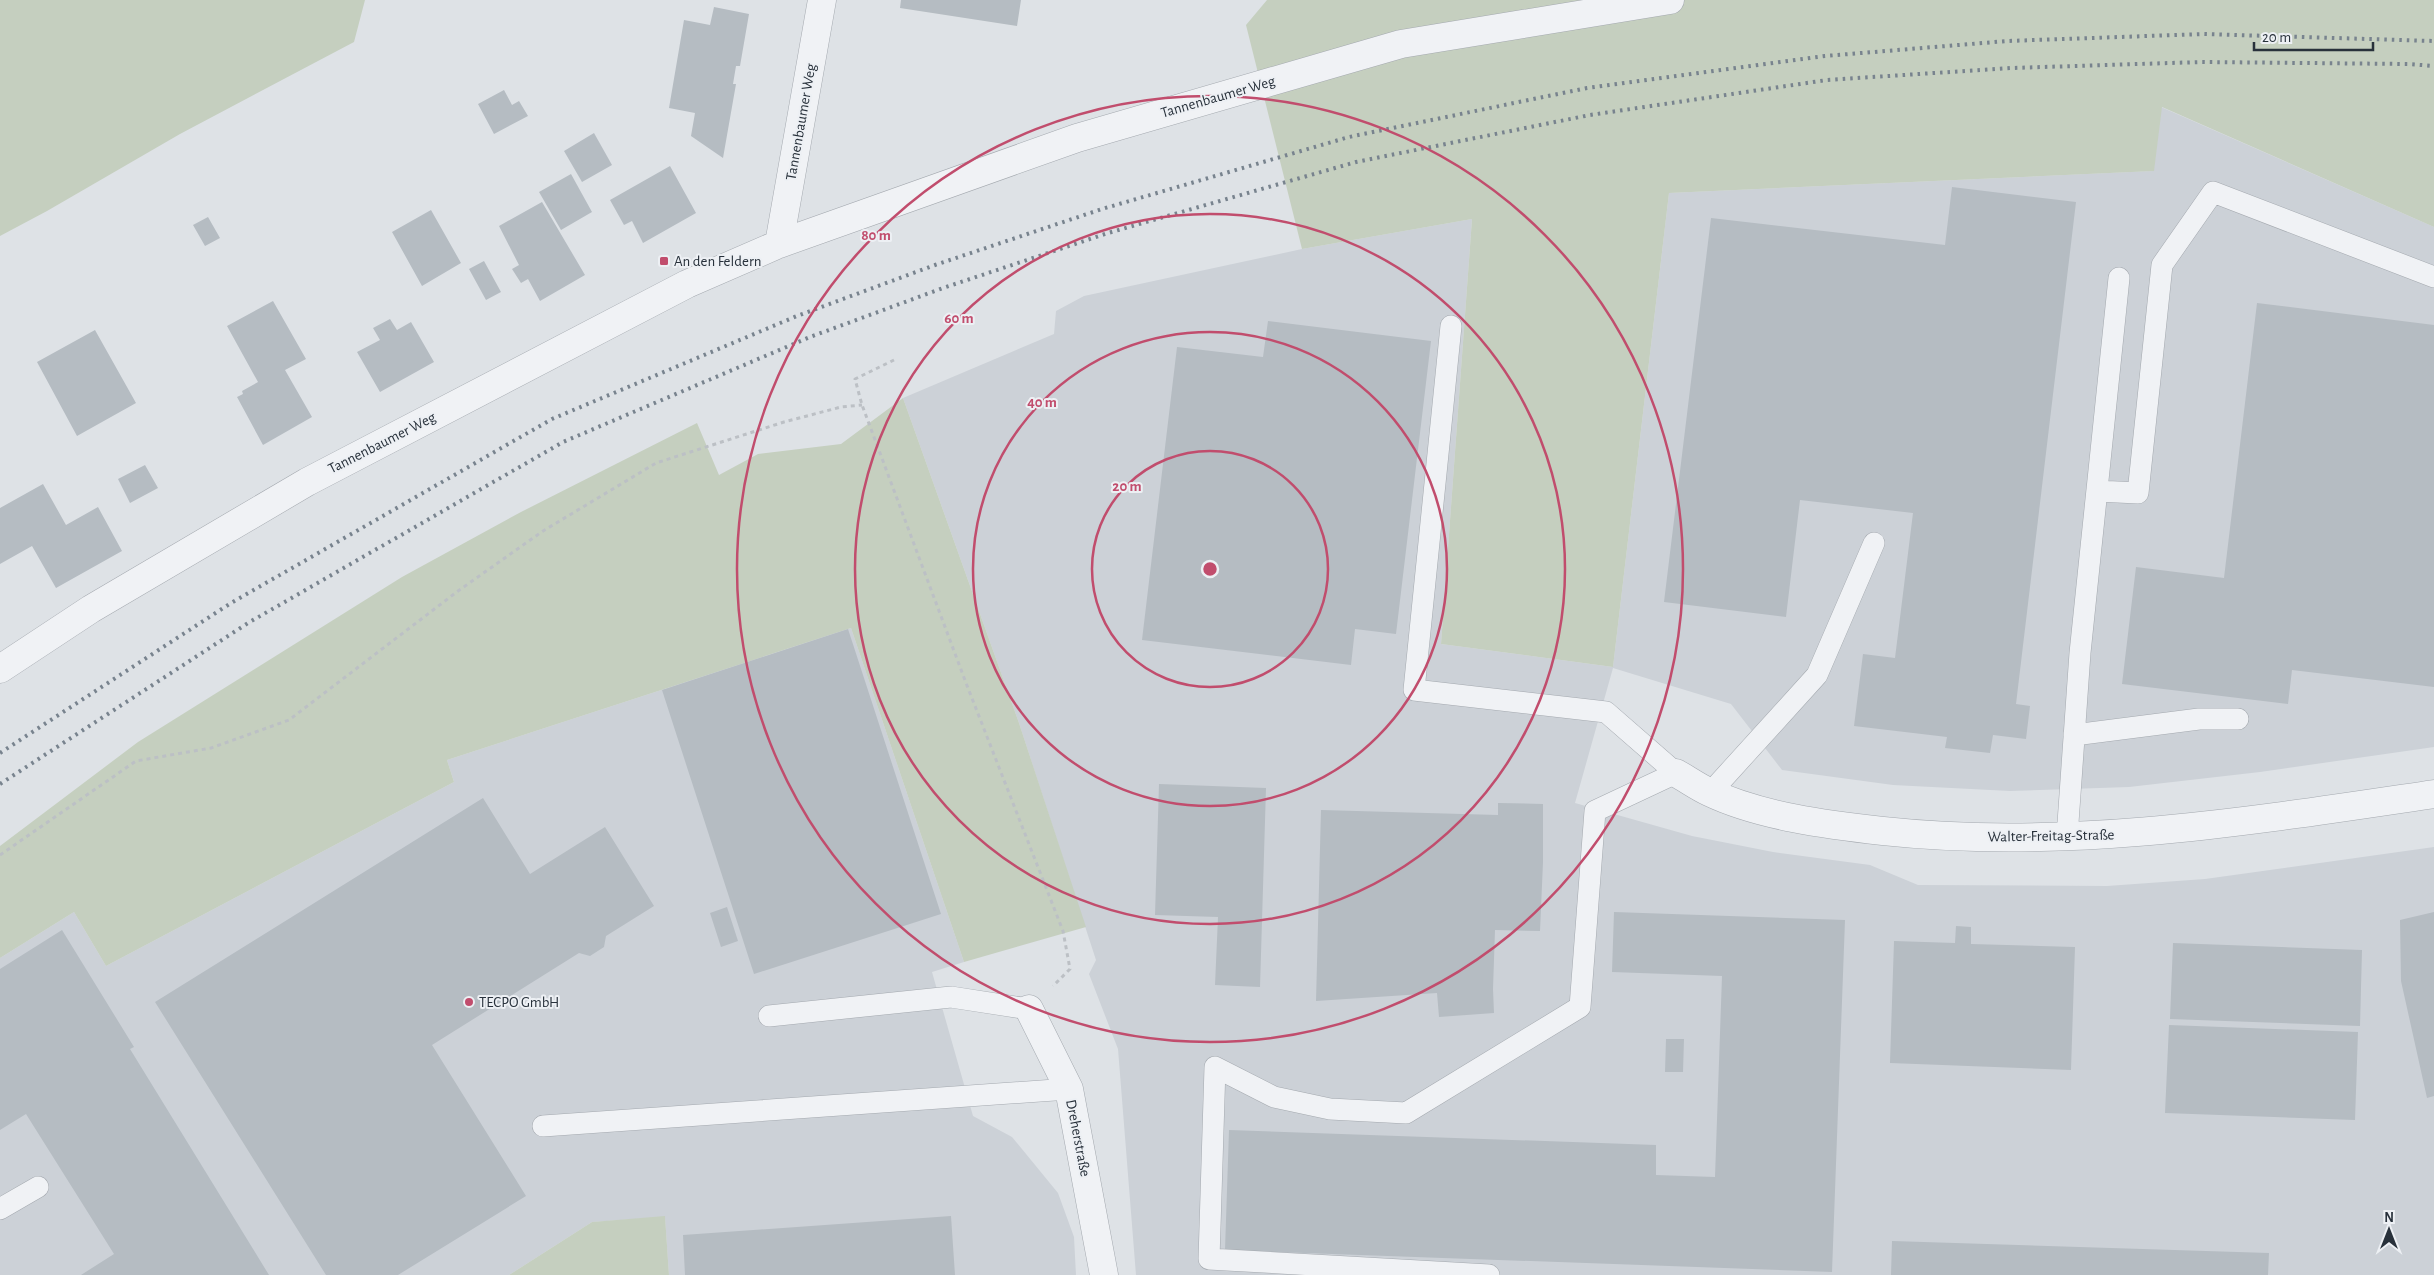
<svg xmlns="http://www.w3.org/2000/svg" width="2434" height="1275" font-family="'Alegreya Sans',sans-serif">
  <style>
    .built { fill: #ccd1d7 }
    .green { fill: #c5cfbf }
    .building { fill: #b5bcc2 }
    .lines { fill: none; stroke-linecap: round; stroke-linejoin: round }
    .service-casing { stroke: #a4a9af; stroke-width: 22 }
    .minor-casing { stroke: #a4a9af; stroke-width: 29 }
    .tertiary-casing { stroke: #a4a9af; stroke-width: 29 }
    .path { stroke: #bcc0c5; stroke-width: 3; stroke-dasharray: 4 4; stroke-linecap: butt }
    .service { stroke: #f0f2f5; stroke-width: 21 }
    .minor { stroke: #f0f2f5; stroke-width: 28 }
    .tertiary { stroke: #f0f2f5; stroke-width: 28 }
    .rail { stroke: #78838e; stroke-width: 4; stroke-dasharray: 2.5 5; stroke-linecap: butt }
    .ring { fill: none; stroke: #c14d6d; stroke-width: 2.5 }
    .poi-dot { fill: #c14d6d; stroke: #edf0f4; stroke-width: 2 }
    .labels { text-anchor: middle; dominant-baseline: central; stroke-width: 4; stroke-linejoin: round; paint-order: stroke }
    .street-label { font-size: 15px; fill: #28313b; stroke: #edf0f4 }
    .poi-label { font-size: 15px; fill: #28313b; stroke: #edf0f4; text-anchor: start }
    .centre { fill: #c14d6d; stroke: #edf0f4; stroke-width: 2.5 }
    .ring-label { font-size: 15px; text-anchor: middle; font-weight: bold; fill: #c14d6d; stroke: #edf0f4; stroke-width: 4; stroke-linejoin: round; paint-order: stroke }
  </style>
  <rect width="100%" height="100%" fill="#dee2e6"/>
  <!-- built -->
  <path class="built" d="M2161,107L2434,227V747L2260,772L2129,787L2010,791L1893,785L1782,770L1731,704L1613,668L1575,803L1692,836L1773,852L1870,865L1918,885L2107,886L2205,879L2434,847V1275H1136L1118,1049L1089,974L1096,960L1019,723L903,398L1054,334L1056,311L1084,296L1302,249L1472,219L1441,644L1613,667L1669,193L2153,171Z
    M851,628L964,962L932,972L973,1116L1012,1137L1058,1193L1074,1237L1076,1275H669L665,1217L592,1222L509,1275H0V958L74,912L106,966L454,782L447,760Z"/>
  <!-- green -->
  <path class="green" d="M0,0H365L354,42L180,134L47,211L0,236Z
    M1267,0H2434V227L2162,107L2154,171L1669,193L1613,667L1441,644L1472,219L1302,249L1246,25Z
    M903,398L1019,723L1086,927L964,962L851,628L447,760L454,782L106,966L74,912L0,958V846L138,742L402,577L521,512L697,423L719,475L758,454L841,444Z
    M665,1216L669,1275H509L592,1222Z"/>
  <!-- building -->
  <path class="building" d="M901,0H1021L1017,26L900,8Z
    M714,7L749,14L740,66H736L733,84H736L723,158L691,136L695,113L669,108L684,20L710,25Z
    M504,90L512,105L519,101L528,116L494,134L478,104Z
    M594,133L612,165L582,182L564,151Z
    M670,166L696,213L643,243L632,221L624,225L610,200Z
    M571,174L592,212L561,230L539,192Z
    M1952,187L2076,202L2016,704L2030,706L2026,739L1993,735L1990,753L1945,748L1947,737L1854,726L1863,654L1895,658L1913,513L1800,500L1786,617L1664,602L1711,218L1945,245Z
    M542,202L585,275L540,301L528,279L521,283L512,269L519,265L499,226Z
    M431,210L461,263L422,286L392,232Z
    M208,217L220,238L205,246L193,225Z
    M484,261L501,292L486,300L469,269Z
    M273,301L306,359L285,370L312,417L263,445L237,397L243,394L242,391L258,382L227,326Z
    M2257,303L2434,325V687L2292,670L2288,704L2122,684L2136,567L2224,578Z
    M390,319L397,330L411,322L434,362L380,392L357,352L380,340L373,328Z
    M1268,321L1431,341L1396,634L1355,629L1351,665L1142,640L1177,347L1263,357Z
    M95,330L136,403L77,436L37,362Z
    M145,465L158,488L130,503L118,479Z
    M43,484L66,525L98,507L122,551L56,588L32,546L0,564V508Z
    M848,629L941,914L754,974L662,690Z
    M1159,784L1266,788L1260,987L1215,985L1218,917L1155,915Z
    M483,798L530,874L605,827L654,906L606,936L604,947L590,956L579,953L432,1045L526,1196L398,1275H326L155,1002Z
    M1498,803L1543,804V862L1540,931L1495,930L1493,989L1494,1013L1439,1017L1437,993L1316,1001L1321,810L1498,815Z
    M727,907L738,941L721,947L710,913Z
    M1614,912L1845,920L1832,1272L1225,1250L1229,1130L1656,1145V1175L1715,1177L1722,976L1612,972Z
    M2434,912V1096L2427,1098L2401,981L2400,920Z
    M1956,926L1971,927V944L2075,947L2071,1070L1890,1063L1894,941L1955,943Z
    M62,930L134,1047L130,1049L269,1275H81L114,1254L26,1114L0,1130V969Z
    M2173,943L2362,950L2360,1026L2170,1019Z
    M2169,1025L2358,1032L2355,1120L2165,1113Z
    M1666,1039H1684L1683,1072H1665Z
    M951,1216L955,1275H685L683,1235Z
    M1892,1241L2269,1253L2268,1275H1891Z"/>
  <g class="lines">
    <defs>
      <path id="service" d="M1451,326L1414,690L1606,712L1676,773L1595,811L1580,1007L1406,1113L1330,1109L1274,1097L1215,1067L1209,1259L1489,1275
        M2097,491L2138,493L2162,265L2213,192L2434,277
        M2074,735L2199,719H2238
        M1710,793L1817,675L1874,543
        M2067,837L2080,653L2119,278
        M769,1016L951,997L1029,1009
        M543,1126L1069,1089
        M0,1209L38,1187"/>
      <path id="minor" d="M779,244L822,0
        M0,669L91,609L307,482L687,284L779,244L1077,138L1401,44L1670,0
        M1029,1009L1069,1089L1104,1275"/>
      <path id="tertiary" d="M1676,773C1687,779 1698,787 1709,792C1759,816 1828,825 1883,831C2068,851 2251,821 2434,794"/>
    </defs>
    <!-- service casing -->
    <use href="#service" class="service-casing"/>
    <!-- minor casing -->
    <use href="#minor" class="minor-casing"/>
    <!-- tertiary casing -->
    <use href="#tertiary" class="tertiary-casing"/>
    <!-- path -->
    <path class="path" d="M894,360L855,379L862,405L966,683L1063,931L1070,969L1053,986
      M0,855L136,761L211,748L289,720L458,591L543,531L656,463L784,422L841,407L862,405"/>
    <!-- service -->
    <use href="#service" class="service"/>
    <!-- minor -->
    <use href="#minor" class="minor"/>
    <!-- tertiary -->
    <use href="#tertiary" class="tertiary"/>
    <!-- rail -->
    <path class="rail" d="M0,753L231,603L552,419L797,316L935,265L1102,209L1349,137L1587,88L1825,56L2007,41L2204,34L2434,41
      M0,784L248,623L563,442L810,337L943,288L1108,233L1356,162L1590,115L1827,80L2011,68L2202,62L2408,64L2434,66"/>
  </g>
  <!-- distance rings -->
  <g class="ring">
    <circle cx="1210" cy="569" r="118"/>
    <circle cx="1210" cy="569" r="237"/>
    <circle cx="1210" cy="569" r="355"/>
    <circle cx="1210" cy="569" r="473"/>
  </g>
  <!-- markers -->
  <g class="poi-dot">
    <rect x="659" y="256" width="10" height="10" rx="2.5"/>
    <circle cx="469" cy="1002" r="5"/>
  </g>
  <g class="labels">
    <!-- street labels -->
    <g class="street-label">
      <text transform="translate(1218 97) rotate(-16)">Tannenbaumer Weg</text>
      <text transform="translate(801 122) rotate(-80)">Tannenbaumer Weg</text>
      <text transform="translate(382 443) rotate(-27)">Tannenbaumer Weg</text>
      <text transform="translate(2051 836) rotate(-1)">Walter-Freitag-Straße</text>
      <text transform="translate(1078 1138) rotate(79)">Dreherstraße</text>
    </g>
    <!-- poi labels -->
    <g class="poi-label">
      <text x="674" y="261">An den Feldern</text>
      <text x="479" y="1002">TECPO GmbH</text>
    </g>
  </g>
  <circle cx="1210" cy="569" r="8" class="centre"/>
  <g class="ring-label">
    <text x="876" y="240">80 m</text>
    <text x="959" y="323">60 m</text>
    <text x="1042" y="407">40 m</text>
    <text x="1127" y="491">20 m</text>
  </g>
  <!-- north arrow -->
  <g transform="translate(2389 1230)" stroke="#edf0f4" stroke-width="4" paint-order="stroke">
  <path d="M0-4L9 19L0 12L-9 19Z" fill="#28313b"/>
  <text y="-8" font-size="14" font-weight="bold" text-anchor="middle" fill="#28313b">N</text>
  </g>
  <!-- scale -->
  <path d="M2254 42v8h119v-8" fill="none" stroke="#28313b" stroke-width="2.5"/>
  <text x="2262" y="42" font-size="15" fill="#28313b" stroke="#edf0f4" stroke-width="4" paint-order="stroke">20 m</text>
</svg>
